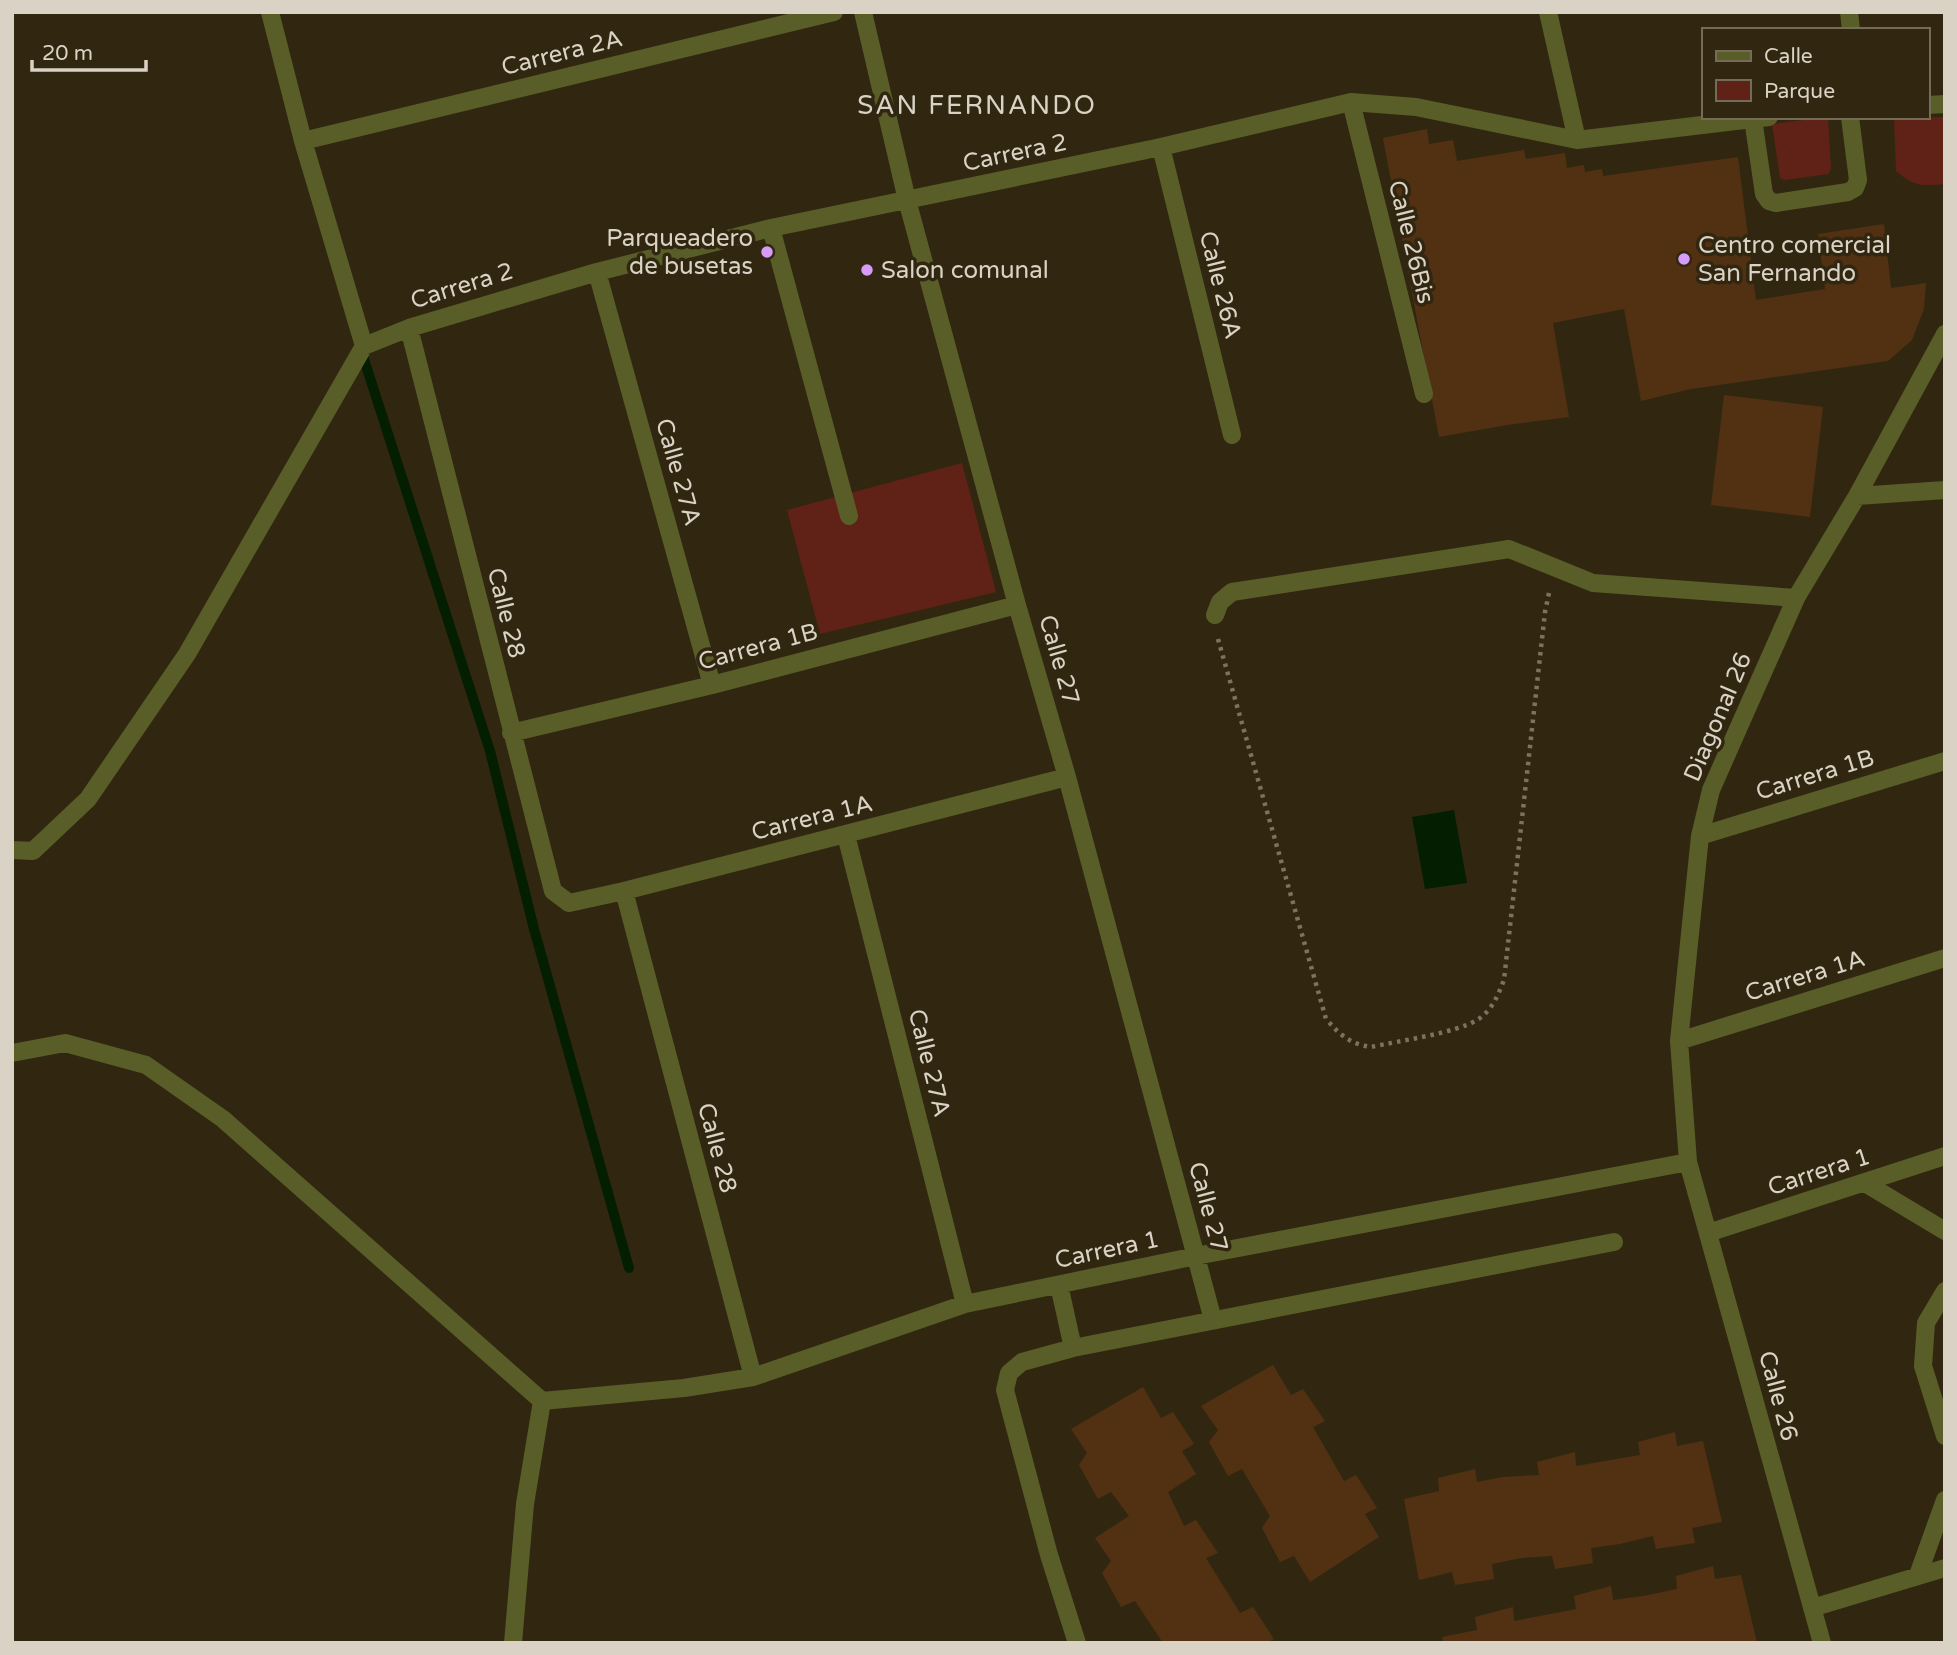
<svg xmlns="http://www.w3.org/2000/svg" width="1957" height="1655" font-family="'Varela Round',sans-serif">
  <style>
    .green { fill: #602216 }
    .water { fill: #041e01 }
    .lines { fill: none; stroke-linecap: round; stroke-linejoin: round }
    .stream { stroke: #041e01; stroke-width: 10 }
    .building { fill: #523113 }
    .path { stroke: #7b7260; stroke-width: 4.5; stroke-dasharray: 3.5 5; stroke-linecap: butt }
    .lane { stroke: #595e29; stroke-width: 18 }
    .street { stroke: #595e29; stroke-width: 18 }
    .poi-dot { fill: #d79bf9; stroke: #312710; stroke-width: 2.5 }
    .labels { text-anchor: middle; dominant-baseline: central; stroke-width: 7; stroke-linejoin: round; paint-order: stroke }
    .street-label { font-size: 24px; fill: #d9d2c5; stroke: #312710 }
    .poi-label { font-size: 24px; fill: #d9d2c5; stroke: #312710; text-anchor: start }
    .neighbourhood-label { font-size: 26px; letter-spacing: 2px; fill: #d9d2c5; stroke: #312710 }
  </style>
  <rect width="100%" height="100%" fill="#312710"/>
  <!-- green -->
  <path class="green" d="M1828,117L1831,169L1828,174L1785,180L1780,178L1772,124Z
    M1945,117V184C1921,186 1915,187 1896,171L1894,118Z
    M962,463L996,592L820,634L787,510Z"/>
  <!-- water -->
  <path class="water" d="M1454,810L1467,883L1425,889L1412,817Z"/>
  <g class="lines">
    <!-- stream -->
    <path class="stream" d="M361,350L490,751L534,929L629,1268"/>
  </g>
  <!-- building -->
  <path class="building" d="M1427,129L1429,144L1453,140L1457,161L1524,150L1526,159L1565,153L1567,168L1584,165L1585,172L1602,169L1603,176L1738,157L1756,300L1825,289L1818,234L1884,224L1891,288L1926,283L1924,309L1912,340L1888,361L1691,389L1641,401L1624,309L1553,323L1569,417L1507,425L1439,437L1383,138Z
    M1724,395L1823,407L1810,517L1711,505Z
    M1273,1365L1291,1395L1303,1389L1325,1421L1313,1427L1344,1481L1356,1475L1377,1508L1365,1514L1379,1537L1310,1582L1294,1556L1280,1562L1262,1528L1270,1516L1242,1469L1228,1476L1209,1442L1218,1430L1201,1406Z
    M1143,1387L1161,1418L1173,1412L1194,1444L1182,1451L1196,1474L1168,1492L1184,1526L1196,1520L1218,1553L1206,1558L1240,1613L1253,1607L1274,1639L1266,1643H1163L1135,1601L1121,1607L1102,1573L1111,1561L1095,1538L1129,1516L1111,1492L1098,1499L1079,1465L1087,1453L1071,1429Z
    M1675,1432L1677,1446L1703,1441L1722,1522L1692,1528L1695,1543L1656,1549L1653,1536L1620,1544L1591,1548L1593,1563L1555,1569L1552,1556L1521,1558L1492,1564L1494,1579L1455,1585L1452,1572L1419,1580L1404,1499L1439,1491L1438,1478L1475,1469L1477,1482L1503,1477L1539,1475L1537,1462L1575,1452L1576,1466L1640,1455L1638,1442Z
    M1713,1566L1715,1579L1741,1575L1757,1643H1444L1442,1637L1477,1630L1475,1617L1513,1607L1514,1621L1576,1609L1574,1596L1611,1586L1613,1600L1643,1596L1677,1589L1676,1576Z"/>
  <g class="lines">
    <!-- path -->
    <path class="path" d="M1218,639L1326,1019C1340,1035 1350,1044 1371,1047C1398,1041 1456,1033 1477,1020C1492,1011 1498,995 1504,980L1545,612L1549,593"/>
    <!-- lane -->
    <path class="lane" d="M1753,119L1764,194L1769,201L1776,203L1848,192L1855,188L1858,180L1850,117
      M1215,615L1220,602L1232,592L1509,549L1593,583L1796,598"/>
    <!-- street -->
    <path class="street" d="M270,12L303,141L364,346
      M863,12L907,200L1017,605L1067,777L1213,1320
      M1548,12L1577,140
      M1849,12L1851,30
      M1351,102L1424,394
      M1927,105L1945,104
      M303,141L834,12
      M1161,147L1232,435
      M771,228L849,516
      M597,272L712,685
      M409,328L553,891L569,903L624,891L1067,777
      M364,346L409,328L597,272L771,228L1161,147L1351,102L1416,107L1577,140L1769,117
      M1857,496L1945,490
      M511,733L712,685L1017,605
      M846,835L965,1304
      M1700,836L1945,761
      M12,850L33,851L88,799L187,654L364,346
      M624,891L753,1377
      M1679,1041L1945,958
      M12,1053L65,1043L146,1065L223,1119L542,1401
      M1865,1183L1945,1231
      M1708,1233L1945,1156
      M1059,1285L1073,1348
      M1945,1291L1926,1323L1923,1366L1945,1436
      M542,1401L684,1388L753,1377L965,1304L1196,1256L1688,1162
      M1918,1575L1945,1500
      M1812,1608L1945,1568
      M513,1643L525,1504L542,1401
      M1077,1643L1049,1555L1005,1390L1009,1373L1022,1362L1073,1348L1614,1242
      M1822,1643L1688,1162L1679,1041L1700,836L1711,790L1796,598L1857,496L1945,334"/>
  </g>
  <!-- markers -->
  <g class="poi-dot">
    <circle cx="767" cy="252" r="7"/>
    <circle cx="1684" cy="259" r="7"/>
    <circle cx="867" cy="270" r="7"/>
  </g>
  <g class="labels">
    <!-- street labels -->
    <g class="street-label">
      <text transform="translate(562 53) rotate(-14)">Carrera 2A</text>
      <text transform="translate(1015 153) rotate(-12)">Carrera 2</text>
      <text transform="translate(1411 242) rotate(76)">Calle 26Bis</text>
      <text transform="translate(1220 285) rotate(76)">Calle 26A</text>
      <text transform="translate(462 286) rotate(-17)">Carrera 2</text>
      <text transform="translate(678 472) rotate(74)">Calle 27A</text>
      <text transform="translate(506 613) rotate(76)">Calle 28</text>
      <text transform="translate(758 647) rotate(-15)">Carrera 1B</text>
      <text transform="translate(1059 660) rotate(74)">Calle 27</text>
      <text transform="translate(1718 717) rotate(-67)">Diagonal 26</text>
      <text transform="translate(1815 775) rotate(-17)">Carrera 1B</text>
      <text transform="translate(812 818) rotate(-14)">Carrera 1A</text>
      <text transform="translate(1805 976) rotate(-17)">Carrera 1A</text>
      <text transform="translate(929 1063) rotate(76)">Calle 27A</text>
      <text transform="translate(717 1148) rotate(75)">Calle 28</text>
      <text transform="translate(1819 1172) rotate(-18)">Carrera 1</text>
      <text transform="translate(1208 1207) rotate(75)">Calle 27</text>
      <text transform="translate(1107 1250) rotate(-12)">Carrera 1</text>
      <text transform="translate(1778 1396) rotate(75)">Calle 26</text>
    </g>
    <!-- poi labels -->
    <g class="poi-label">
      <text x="753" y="238" text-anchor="end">Parqueadero<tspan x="753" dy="28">de busetas</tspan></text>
      <text x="1698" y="245">Centro comercial<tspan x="1698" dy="28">San Fernando</tspan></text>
      <text x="881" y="270">Salon comunal</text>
    </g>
    <!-- neighbourhood labels -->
    <g class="neighbourhood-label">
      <text x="977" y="105">SAN FERNANDO</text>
    </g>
  </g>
  <!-- border -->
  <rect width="1957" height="1655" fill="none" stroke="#d9d2c5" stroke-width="28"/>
  <!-- legend -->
  <rect x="1702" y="28" width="228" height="91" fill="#312710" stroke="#746b58" stroke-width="2"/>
  <rect x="1716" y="51" width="35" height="10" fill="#595e29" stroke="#746b58" stroke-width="2"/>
  <text x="1764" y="63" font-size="21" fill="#d9d2c5">Calle</text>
  <rect x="1716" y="80" width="35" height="21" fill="#602216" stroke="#746b58" stroke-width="2"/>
  <text x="1764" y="98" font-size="21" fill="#d9d2c5">Parque</text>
  <!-- scale -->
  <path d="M32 60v10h114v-10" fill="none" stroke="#d9d2c5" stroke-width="3.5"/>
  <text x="42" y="60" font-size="21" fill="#d9d2c5" stroke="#312710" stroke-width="5" paint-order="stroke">20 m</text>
</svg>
